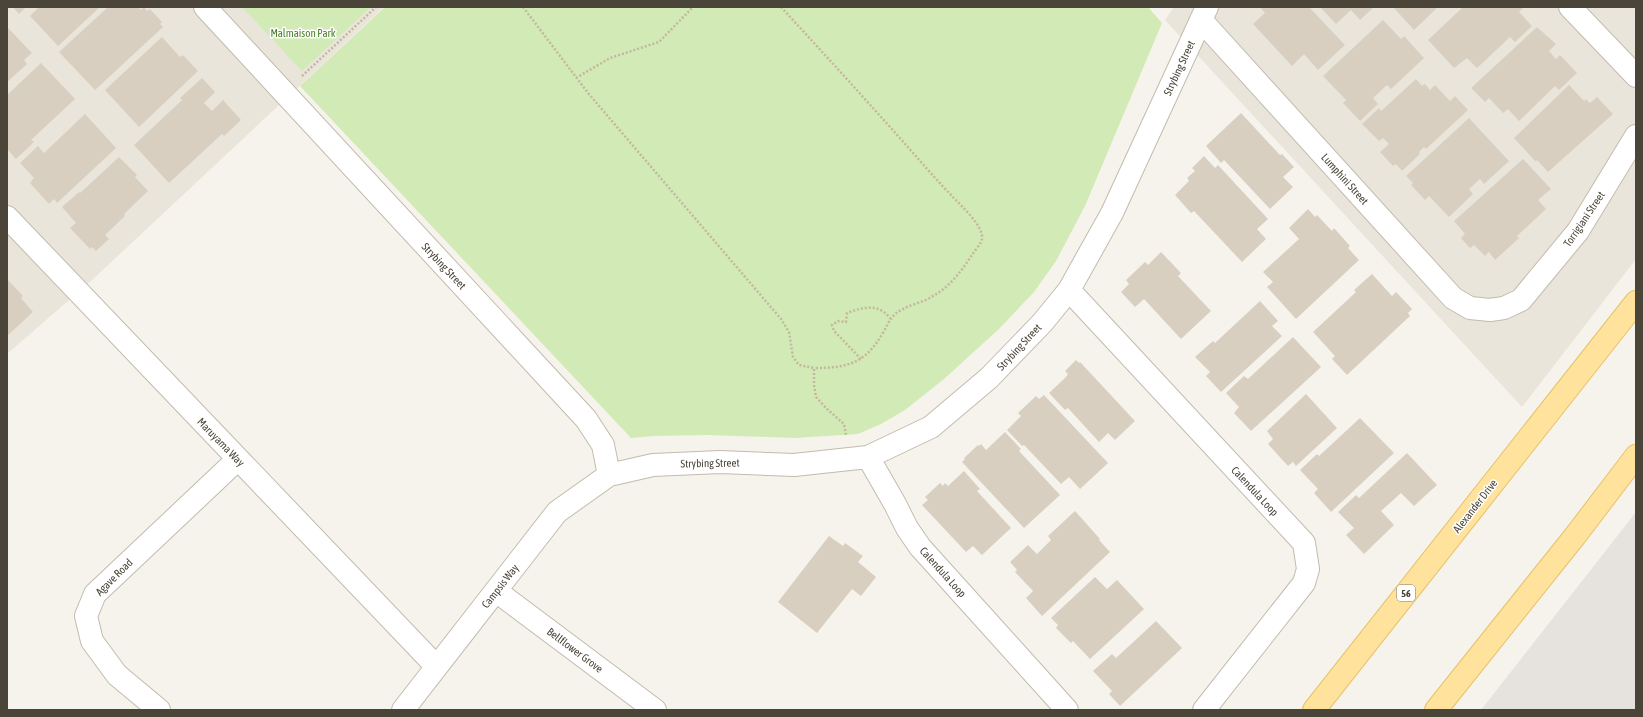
<svg xmlns="http://www.w3.org/2000/svg" width="1643" height="717" font-family="'Asap Condensed',sans-serif">
  <style>
    .residential { fill: #eae5da }
    .industrial { fill: #e6e2dd }
    .green { fill: #d2eab5 }
    .building { fill: #d8cfc1 }
    .lines { fill: none; stroke-linecap: round; stroke-linejoin: round }
    .minor-casing { stroke: #c2bbae; stroke-width: 24 }
    .primary-casing { stroke: #e6c16a; stroke-width: 24 }
    .path { stroke: #c4b79f; stroke-width: 2.5; stroke-dasharray: 2 2; stroke-linecap: butt }
    .minor { stroke: #fff; stroke-width: 22 }
    .primary { stroke: #ffe39c; stroke-width: 22 }
    .labels { text-anchor: middle; dominant-baseline: central; stroke-width: 3; stroke-linejoin: round; paint-order: stroke }
    .shield { fill: #fff; stroke: #817c74; stroke-width: 1 }
    .shield-label { font-size: 10px; font-weight: bold; fill: #4b4439 }
    .park-label { font-size: 11px; fill: #4a7f2a; stroke: #fff }
    .street-label { font-size: 11px; fill: #4b4439; stroke: #fff }
  </style>
  <rect width="100%" height="100%" fill="#f6f3ec"/>
  <!-- residential -->
  <path class="residential" d="M7,7H384L91,281L7,354Z
    M1174,7H1636V259L1522,407L1165,20Z"/>
  <!-- industrial -->
  <path class="industrial" d="M1636,512V710H1481Z"/>
  <!-- green -->
  <path class="green" d="M242,7H371L302,71Z
    M385,7H1148L1162,23L1085,206L1056,261L1034,292L1000,328L944,379L905,410L881,424L858,434L795,438L708,435L653,436L631,438L300,86Z"/>
  <!-- building -->
  <path class="building" d="M13,7H26L19,14Z
    M39,7H100L58,46L30,16Z
    M108,7H138L141,10L144,7L147,11L150,9L162,22L160,24L163,27L95,90L59,52Z
    M1260,7H1309L1345,45L1318,70L1304,54L1292,66L1253,24L1265,13Z
    M1320,7H1374L1360,20L1351,10L1336,24Z
    M1393,7H1438L1414,30Z
    M1463,7H1524L1519,12L1532,26L1515,42L1510,37L1477,68L1467,58L1454,68L1428,40Z
    M1383,20L1401,39L1404,36L1424,58L1391,89L1387,85L1373,98L1378,104L1360,121L1343,103L1346,100L1323,76Z
    M7,27L32,53L24,60L27,64L7,82Z
    M1537,27L1556,44L1549,51L1556,59L1560,55L1577,73L1559,90L1555,86L1519,121L1508,109L1503,113L1489,98L1485,102L1471,88Z
    M162,37L180,57L183,55L198,71L139,127L105,90Z
    M41,63L75,99L31,140L34,142L16,159L7,149V95Z
    M202,78L215,92L204,103L212,111L223,100L241,120L224,136L222,134L169,183L134,145L182,100L180,98Z
    M1416,79L1422,86L1425,84L1430,90L1435,85L1450,101L1455,96L1468,110L1426,149L1424,147L1419,152L1420,154L1402,171L1396,164L1393,166L1380,152L1389,144L1383,138L1379,141L1362,124L1379,108L1381,111Z
    M1569,85L1584,101L1586,99L1590,103L1597,97L1613,114L1548,172L1537,160L1536,162L1514,138Z
    M1241,113L1280,155L1282,154L1294,167L1283,177L1293,187L1270,209L1224,160L1221,163L1206,146Z
    M85,114L116,148L57,203L54,199L49,204L30,183L34,178L20,163L38,146L44,153Z
    M1469,118L1509,161L1484,184L1480,179L1469,189L1473,194L1449,217L1429,196L1425,200L1411,185L1413,183L1406,176Z
    M1204,156L1215,168L1218,165L1268,219L1257,229L1266,239L1242,262L1194,211L1191,213L1175,195L1189,181L1187,178L1195,171L1192,168Z
    M119,157L137,175L135,177L148,191L124,214L125,216L105,235L109,239L96,251L92,247L90,249L70,228L76,223L62,207L79,192L80,193Z
    M1523,159L1551,189L1538,200L1546,209L1517,236L1519,238L1495,260L1489,252L1485,256L1474,245L1470,248L1461,238L1465,234L1454,221Z
    M1308,209L1315,217L1317,215L1332,231L1334,228L1350,246L1348,248L1359,260L1296,319L1267,287L1273,282L1263,272L1299,239L1289,228Z
    M1161,252L1181,273L1178,276L1211,311L1181,339L1144,299L1135,307L1121,292L1129,284L1126,280L1145,262L1148,265Z
    M1372,274L1392,296L1396,292L1412,309L1408,313L1410,316L1347,375L1332,359L1335,356L1313,332L1356,292L1354,290Z
    M7,279L23,296L21,298L33,312L7,336Z
    M1260,301L1278,321L1272,326L1282,336L1221,392L1206,376L1210,372L1195,357L1213,341L1215,343Z
    M1293,337L1321,367L1251,431L1234,413L1239,407L1226,393L1244,376L1248,379Z
    M1076,360L1079,363L1080,362L1135,421L1115,440L1108,433L1099,442L1068,408L1065,410L1049,393L1065,378L1068,374L1065,371Z
    M1306,394L1337,428L1296,466L1293,462L1294,461L1288,466L1268,444L1273,439L1267,431Z
    M1044,395L1108,463L1080,489L1069,477L1061,484L1024,445L1022,446L1007,430L1021,416L1018,413L1036,396L1039,399Z
    M1360,418L1394,453L1331,512L1314,493L1318,489L1300,470L1317,454L1319,456Z
    M1005,432L1021,449L1019,451L1060,495L1024,528L962,462L965,459L964,458L978,445L979,446L981,444L986,450Z
    M1407,453L1437,485L1414,506L1401,493L1381,511L1394,525L1364,554L1346,535L1354,528L1338,512L1356,495L1359,498Z
    M964,471L980,489L977,491L1011,528L982,555L973,546L966,552L922,505L928,500L925,497L940,483L943,486L945,483L948,486Z
    M1075,511L1100,539L1099,540L1110,552L1042,616L1026,598L1033,591L1015,572L1017,570L1010,562L1028,545L1037,554L1051,540L1048,536Z
    M829,536L843,546L845,543L863,556L858,562L876,577L861,596L852,589L817,633L778,602Z
    M1095,577L1107,589L1117,580L1144,609L1090,659L1073,641L1071,643L1056,628L1058,625L1051,618Z
    M1156,621L1182,648L1120,706L1109,694L1112,691L1093,671L1112,654L1116,658Z"/>
  <g class="lines">
    <defs>
      <path id="minor" d="M205,7L586,419L603,445L609,475L653,465L720,462L794,465L868,457L931,427L989,378L1043,322L1069,290L1112,213L1207,7
        M1570,7L1636,76
        M1201,20L1453,298L1470,308L1490,310L1504,308L1521,300L1578,231L1636,136
        M7,217L436,666
        M1069,290L1304,543L1308,569L1304,583L1204,710
        M868,457L895,504L907,528L920,547L1067,710
        M496,591L655,710
        M159,710L117,675L92,641L86,616L95,594L238,459
        M403,710L557,512L609,475"/>
      <path id="primary" d="M1314,710L1636,302
        M1436,710L1575,536L1636,456"/>
    </defs>
    <!-- minor casing -->
    <use href="#minor" class="minor-casing"/>
    <!-- primary casing -->
    <use href="#primary" class="primary-casing"/>
    <!-- path -->
    <path class="path" d="M523,7L588,93L781,319L789,332L793,357L799,365L814,368V385L816,397L827,409L844,424L846,435
      M781,7C815,44 848,80 881,117C905,143 927,170 952,196C960,205 984,226 982,239C981,244 975,250 972,255C962,270 950,287 933,296C924,302 912,304 903,309C892,314 889,322 884,331C866,363 849,368 814,368
      M302,76L376,7
      M576,78L610,58L659,42L693,7
      M861,359L834,331L832,325L838,321L846,322L847,313C863,307 878,303 890,318"/>
    <!-- minor -->
    <use href="#minor" class="minor"/>
    <!-- primary -->
    <use href="#primary" class="primary"/>
  </g>
  <g class="labels">
    <!-- shield labels -->
    <rect class="shield" x="1397" y="585" width="18" height="16" rx="3"/>
    <g class="shield-label">
      <text x="1406" y="593">56</text>
    </g>
    <!-- park labels -->
    <g class="park-label">
      <text x="303" y="33">Malmaison Park</text>
    </g>
    <!-- street labels -->
    <g class="street-label">
      <text transform="translate(1179 68) rotate(-65)">Strybing Street</text>
      <text transform="translate(1345 179) rotate(48)">Lumphini Street</text>
      <text transform="translate(1584 219) rotate(-56)">Torrigiani Street</text>
      <text transform="translate(444 266) rotate(47)">Strybing Street</text>
      <text transform="translate(1019 347) rotate(-47)">Strybing Street</text>
      <text transform="translate(221 442) rotate(46)">Maruyama Way</text>
      <text transform="translate(710 463) rotate(-1)">Strybing Street</text>
      <text transform="translate(1255 491) rotate(47)">Calendula Loop</text>
      <text transform="translate(1475 506) rotate(-52)">Alexander Drive</text>
      <text transform="translate(943 572) rotate(48)">Calendula Loop</text>
      <text transform="translate(114 577) rotate(-45)">Agave Road</text>
      <text transform="translate(500 586) rotate(-52)">Campsis Way</text>
      <text transform="translate(575 650) rotate(37)">Bellflower Grove</text>
    </g>
  </g>
  <!-- border -->
  <rect width="1643" height="717" fill="none" stroke="#4b4439" stroke-width="16"/>
</svg>
